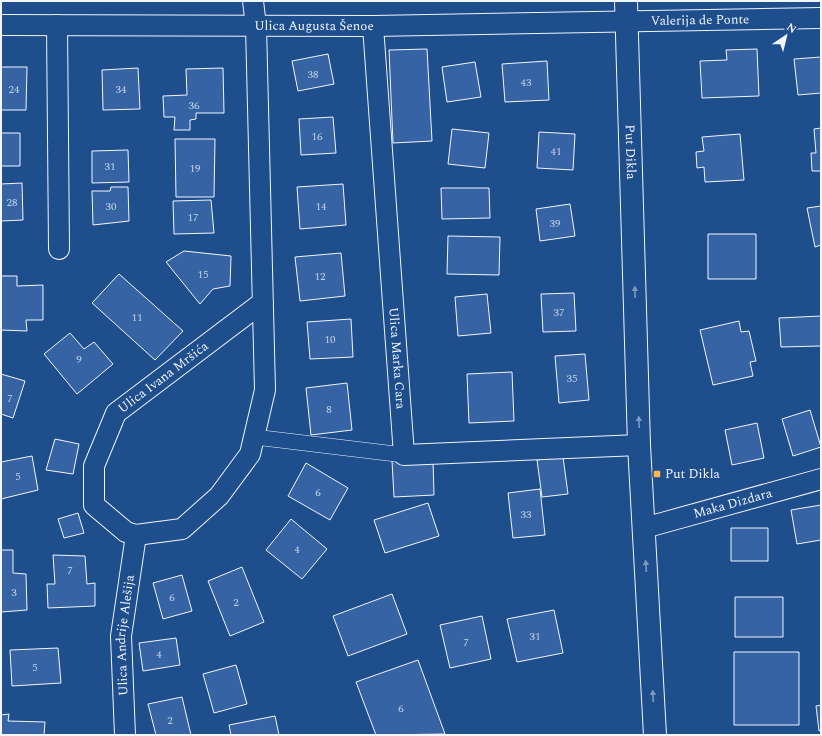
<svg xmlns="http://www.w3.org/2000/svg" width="822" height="736" font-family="Spectral,serif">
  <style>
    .building { fill: #3563a3; stroke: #f2f6ff }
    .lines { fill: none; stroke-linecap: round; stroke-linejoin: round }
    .pedestrian-casing { stroke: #f2f6ff; stroke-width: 16 }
    .minor-casing { stroke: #f2f6ff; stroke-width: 22 }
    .tertiary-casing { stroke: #f2f6ff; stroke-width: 24 }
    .pedestrian { stroke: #1f4e8c; stroke-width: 15 }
    .minor { stroke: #1f4e8c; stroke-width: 20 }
    .tertiary { stroke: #1f4e8c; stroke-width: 22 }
    .oneway { fill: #7e9ac0 }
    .poi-dot { fill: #ffb74d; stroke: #1f4e8c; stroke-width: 1.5 }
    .labels { text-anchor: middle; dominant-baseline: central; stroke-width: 3; stroke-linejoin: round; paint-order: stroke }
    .number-label { font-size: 11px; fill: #c3d1e8 }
    .street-label { font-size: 13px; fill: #f2f6ff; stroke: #1f4e8c }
    .poi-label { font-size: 13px; fill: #f2f6ff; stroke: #1f4e8c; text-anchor: start }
  </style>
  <rect width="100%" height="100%" fill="#1f4e8c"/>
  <!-- building -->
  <path class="building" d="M427,49L432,141L393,143L389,50Z
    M757,49L759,96L702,98L700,61L727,60L726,50Z
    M328,54L334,84L298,91L292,61Z
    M821,57V93L798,95L794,59Z
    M547,61L549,100L505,102L502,64Z
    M475,62L481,97L447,102L442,67Z
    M1,67H27L26,110H1Z
    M138,68L140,109L103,110L102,70Z
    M223,68L224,113H196V119L190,120V130H174L175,117H164L163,96L187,95L186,69Z
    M333,117L336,153L301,155L299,119Z
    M821,128V171H812L811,153H816L814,129Z
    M452,129L489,133L485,168L448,164Z
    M539,132L575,134L573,170L537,168Z
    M1,133H20V166H1Z
    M740,134L744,180L705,182L704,167L697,168L696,152L704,151L702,137Z
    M175,139H215L214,197H176Z
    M128,150L129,182L92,183V151Z
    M22,183L23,220L1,221V184Z
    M343,184L346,225L300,229L297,187Z
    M111,187H128L129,221L93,225L92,191H110Z
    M441,188H489L490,218L442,219Z
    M211,200L214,233L174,234L173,201Z
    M570,204L575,236L540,241L536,209Z
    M821,206V245L815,247L807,208Z
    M708,234H756V279H708Z
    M448,236L500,237L499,275L447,274Z
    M184,251L231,256L230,286L213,289L200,304L166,262Z
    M341,253L345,296L300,301L295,257Z
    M119,274L183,331L155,360L92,303Z
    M1,276H17V286L43,285V320H26L27,331L1,330Z
    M574,293L576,331L543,332L541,294Z
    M487,294L491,333L458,336L455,297Z
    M821,316V346L781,347L779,318Z
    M351,319L353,357L310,359L307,322Z
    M739,321L741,332L749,331L756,361L750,362L753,376L713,385L700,330Z
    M70,333L84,349L94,342L113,364L77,394L44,354Z
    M585,354L589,400L559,403L555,356Z
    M512,372L514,421L469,423L467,374Z
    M1,374L25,381L13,418L1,414Z
    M347,383L352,430L311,435L306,388Z
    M810,410L821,447L793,456L782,419Z
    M757,423L764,458L732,465L725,430Z
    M55,439L79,444L73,474L46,470Z
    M32,456L38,490L1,499V462Z
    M563,457L568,494L542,497L537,460Z
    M433,460L434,495L394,497L392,461Z
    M306,463L348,488L330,520L288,496Z
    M540,489L545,535L513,538L508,493Z
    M428,503L439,536L385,553L374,520Z
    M821,505V540L797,544L791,510Z
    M78,513L84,533L64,538L58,519Z
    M291,519L327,549L302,579L266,550Z
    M731,528H768V561H731Z
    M1,550H13V573L26,574L27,610L1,612Z
    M53,555L85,556L87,584L95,583V606L48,608L47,584H55Z
    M242,567L264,622L230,636L208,581Z
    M182,575L192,611L163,619L153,583Z
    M392,594L407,634L348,656L333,616Z
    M735,597H783V637H735Z
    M554,610L563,653L517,662L507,619Z
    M482,616L491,659L450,668L440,625Z
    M176,638L180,665L143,671L139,643Z
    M58,648L61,683L12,686L10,650Z
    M734,652H799V725H734Z
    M418,660L445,734L376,735L356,682Z
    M236,665L247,704L214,713L203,674Z
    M182,697L191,735H156L148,704Z
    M821,705V730L819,731L816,706Z
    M9,714L8,721L45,722L44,735H1V715Z
    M275,716L279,735H231L229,725Z"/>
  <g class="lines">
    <defs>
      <path id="pedestrian" d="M254,437L404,455"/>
      <g id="minor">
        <path id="s1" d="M253,1L256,26L265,390L250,454L219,496L182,529L136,535L126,532L94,505V466L116,413L263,302"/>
        <path id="s2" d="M1,25L373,26L821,18"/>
        <path d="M57,25L59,249"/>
        <path id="s3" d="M373,26L404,455L639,445"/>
        <path id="s4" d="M644,528L821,479"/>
        <path id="s5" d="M125,735L121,636L136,535"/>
      </g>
      <g id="tertiary">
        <path id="s6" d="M626,1L639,445L655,735"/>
      </g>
    </defs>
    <!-- pedestrian casing -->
    <use href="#pedestrian" class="pedestrian-casing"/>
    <!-- minor casing -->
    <use href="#minor" class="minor-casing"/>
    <!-- tertiary casing -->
    <use href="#tertiary" class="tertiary-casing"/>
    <!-- pedestrian -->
    <use href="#pedestrian" class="pedestrian"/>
    <!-- minor -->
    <use href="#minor" class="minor"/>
    <!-- tertiary -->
    <use href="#tertiary" class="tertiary"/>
  </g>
  <!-- one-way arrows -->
  <defs><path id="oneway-solid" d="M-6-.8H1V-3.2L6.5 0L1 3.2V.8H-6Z"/></defs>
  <g class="oneway">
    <use href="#oneway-solid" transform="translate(635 292) rotate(-92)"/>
    <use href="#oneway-solid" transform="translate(639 422) rotate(-92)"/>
    <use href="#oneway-solid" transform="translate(646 566) rotate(-93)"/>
    <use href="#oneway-solid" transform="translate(653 696) rotate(-93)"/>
  </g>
  <!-- markers -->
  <rect class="poi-dot" x="653" y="470" width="8" height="8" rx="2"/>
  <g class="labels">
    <!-- number labels -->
    <g class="number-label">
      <text x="313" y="74">38</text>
      <text x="526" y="82">43</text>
      <text x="14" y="89">24</text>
      <text x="121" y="89">34</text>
      <text x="194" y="105">36</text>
      <text x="317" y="136">16</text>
      <text x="556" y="151">41</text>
      <text x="110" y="166">31</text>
      <text x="195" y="168">19</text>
      <text x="12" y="202">28</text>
      <text x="111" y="206">30</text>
      <text x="321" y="206">14</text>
      <text x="193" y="217">17</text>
      <text x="555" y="223">39</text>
      <text x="203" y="274">15</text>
      <text x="320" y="276">12</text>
      <text x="559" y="312">37</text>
      <text x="137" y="317">11</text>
      <text x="330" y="339">10</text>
      <text x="79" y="359">9</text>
      <text x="572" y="378">35</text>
      <text x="10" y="398">7</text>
      <text x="329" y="409">8</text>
      <text x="18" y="476">5</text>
      <text x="318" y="492">6</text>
      <text x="526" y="514">33</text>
      <text x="297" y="549">4</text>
      <text x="70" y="570">7</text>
      <text x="14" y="592">3</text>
      <text x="172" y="597">6</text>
      <text x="236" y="602">2</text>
      <text x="535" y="636">31</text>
      <text x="466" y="642">7</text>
      <text x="159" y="654">4</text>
      <text x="35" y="667">5</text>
      <text x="401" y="708">6</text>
      <text x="170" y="720">2</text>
    </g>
    <!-- street labels -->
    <g class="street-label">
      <text stroke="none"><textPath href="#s2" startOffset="699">Valerija de Ponte</textPath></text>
      <text stroke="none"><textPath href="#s2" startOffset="313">Ulica Augusta Šenoe</textPath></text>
      <text stroke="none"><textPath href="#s6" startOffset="151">Put Dikla</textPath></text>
      <text stroke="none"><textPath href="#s3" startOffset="333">Ulica Marka Cara</textPath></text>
      <text stroke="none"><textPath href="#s1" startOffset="811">Ulica Ivana Mršića</textPath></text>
      <text stroke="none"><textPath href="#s4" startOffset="92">Maka Dizdara</textPath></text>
      <text stroke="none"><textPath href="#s5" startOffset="100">Ulica Andrije Alešija</textPath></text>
    </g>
    <!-- poi labels -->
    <g class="poi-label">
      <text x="665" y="474">Put Dikla</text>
    </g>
  </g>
  <!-- border -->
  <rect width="822" height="736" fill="none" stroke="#f2f6ff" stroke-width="4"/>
  <!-- north arrow -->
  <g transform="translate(786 36) rotate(35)" stroke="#1f4e8c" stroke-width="3" paint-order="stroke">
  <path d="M0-3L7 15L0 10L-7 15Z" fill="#f2f6ff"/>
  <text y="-6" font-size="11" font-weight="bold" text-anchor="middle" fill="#f2f6ff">N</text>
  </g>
</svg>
